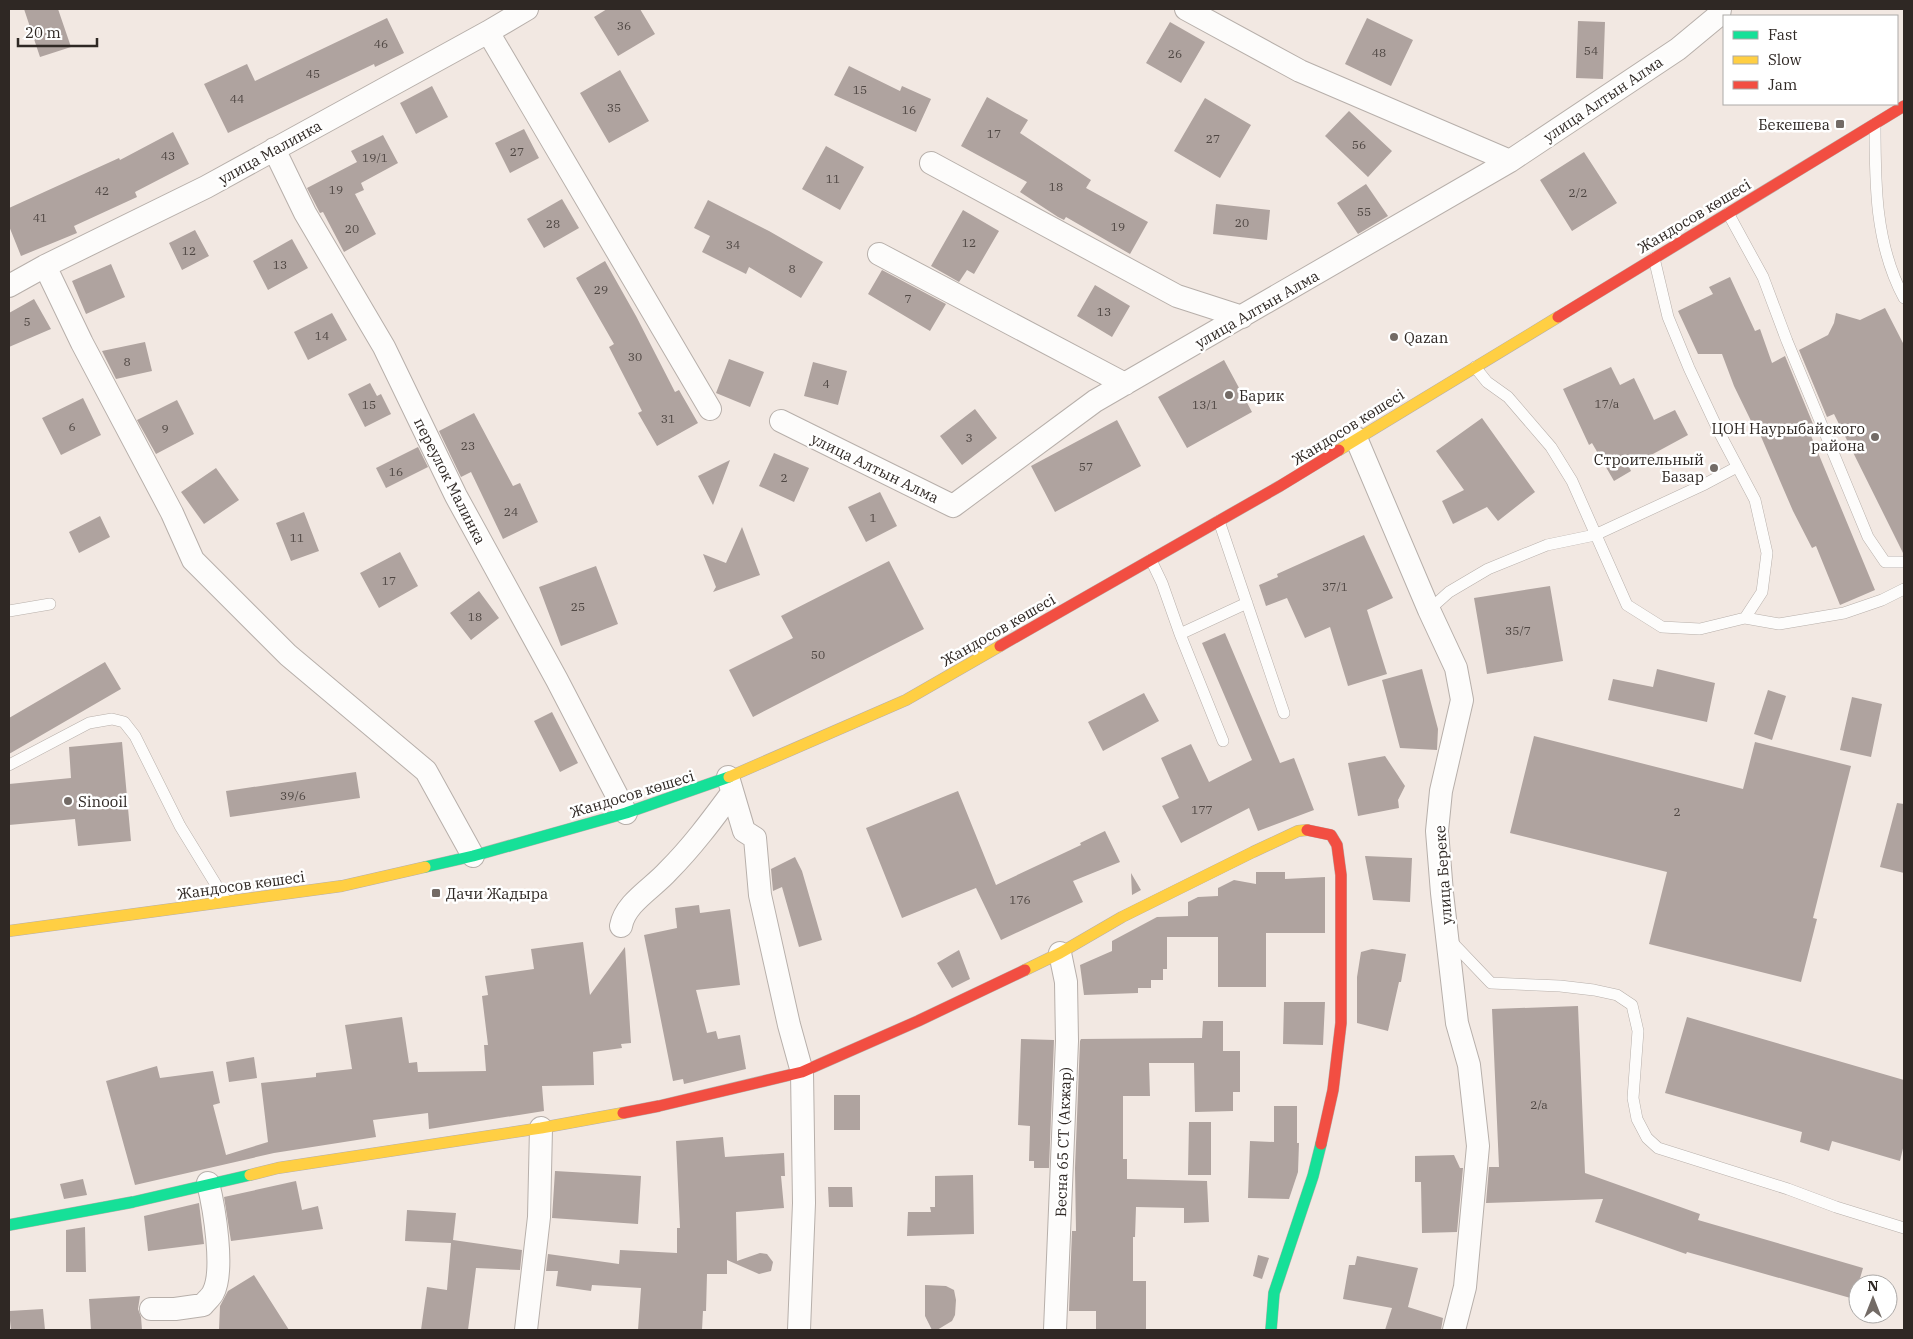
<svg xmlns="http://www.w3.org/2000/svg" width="1913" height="1339" font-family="'IBM Plex Serif',serif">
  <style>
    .building { fill: #afa39f }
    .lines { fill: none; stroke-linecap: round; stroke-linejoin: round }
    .lane-casing { stroke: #b7afaa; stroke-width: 12 }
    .street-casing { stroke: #b7afaa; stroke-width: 24 }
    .fast-casing { stroke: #b7afaa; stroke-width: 12 }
    .slow-casing { stroke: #b7afaa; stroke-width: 12 }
    .jam-casing { stroke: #b7afaa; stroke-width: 12 }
    .lane { stroke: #fdfcfb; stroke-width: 11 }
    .street { stroke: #fdfcfb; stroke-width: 22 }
    .fast { stroke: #16e098; stroke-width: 11 }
    .slow { stroke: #ffcf43; stroke-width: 11 }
    .jam { stroke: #f24e42; stroke-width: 11 }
    .poi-dot { fill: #736b66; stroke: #fff; stroke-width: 2 }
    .labels { text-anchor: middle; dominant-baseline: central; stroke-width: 5; stroke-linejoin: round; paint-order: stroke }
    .number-label { font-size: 12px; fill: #4f4743 }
    .street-label { font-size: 15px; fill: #2f2824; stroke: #fff }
    .poi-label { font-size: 15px; fill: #2f2824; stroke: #fff; text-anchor: start }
  </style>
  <rect width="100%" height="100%" fill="#f2e8e2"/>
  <!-- building -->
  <path class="building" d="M24,9H58L71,47L40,57Z
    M607,9H640L655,34L618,56L594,17Z
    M387,18L404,53L375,67L374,64L228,133L204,84L247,64L255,81Z
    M1367,18L1413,40L1391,86L1345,64Z
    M1578,21L1605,22L1603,79L1576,78Z
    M1170,22L1205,42L1181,83L1146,63Z
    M849,66L900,91L902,86L931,99L916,132L834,95Z
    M620,70L649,121L609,143L580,93Z
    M432,86L448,117L416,134L400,103Z
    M987,97L1028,120L1020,133L1091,180L1086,188L1148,222L1130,254L1066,217L1064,220L1058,217L1020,192L1027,182L961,146Z
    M1205,98L1251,125L1220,178L1174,151Z
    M1349,111L1392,151L1368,177L1325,136Z
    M524,129L539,158L510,173L495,143Z
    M173,132L189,164L135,192L137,197L74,226L77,233L21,256L9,226V208L119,158L120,160Z
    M383,135L398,163L361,183L364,190L355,194L376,234L344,252L323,212L320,213L307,188L357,162L351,151Z
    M826,146L864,167L840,210L802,189Z
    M1584,152L1617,203L1572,231L1540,180Z
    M1366,184L1388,216L1358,234L1337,203Z
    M562,199L579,228L544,248L527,219Z
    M708,200L769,231L823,262L801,298L749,267L746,274L702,252L710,236L694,228Z
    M1216,204L1270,210L1267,240L1213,234Z
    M963,210L999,231L974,274L967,270L959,282L931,266Z
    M195,230L209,256L182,270L169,243Z
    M292,239L308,268L268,290L253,261Z
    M605,261L636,316L675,392L679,390L698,423L657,446L638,413L642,411L609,347L614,344L576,278Z
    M111,264L125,297L86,314L72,281Z
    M882,270L946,304L930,331L868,294Z
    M1730,277L1755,331L1760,329L1772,363L1785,356L1813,424L1807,426L1875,590L1840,605L1816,546L1812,548L1793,511L1756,425H1753L1734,386L1722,354H1698L1678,311L1713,294L1709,287Z
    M1095,285L1130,306L1112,337L1077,316Z
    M34,299L51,329L9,347V313Z
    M1885,308L1904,345V555L1834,414L1827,417L1799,350L1828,335L1834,323L1836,313L1860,320Z
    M332,313L347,340L308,360L294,332Z
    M145,342L152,371L116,379L102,351Z
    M729,359L764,372L750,407L716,393Z
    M1224,360L1252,412L1187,448L1158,397Z
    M813,362L847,371L838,405L804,396Z
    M1611,367L1620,385L1634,378L1654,420L1675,410L1688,435L1629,467L1631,471L1614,481L1592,443L1589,445L1563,389Z
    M370,383L377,396L381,394L391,414L365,427L348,394Z
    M83,398L101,435L61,455L42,418Z
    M177,400L194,434L156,454L137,420Z
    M975,409L997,438L962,465L940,436Z
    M474,413L513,486L520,483L538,522L503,539L471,472L461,477L439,431Z
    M1482,418L1535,492L1498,521L1487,507L1453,524L1442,501L1464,490L1436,451Z
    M1117,420L1141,466L1055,512L1031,466Z
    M418,447L428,467L386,488L376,468Z
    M774,453L809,468L794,502L759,486Z
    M730,460L713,505L698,476Z
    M216,468L239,500L204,524L181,492Z
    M880,492L897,526L866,542L848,507Z
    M304,512L319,551L291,561L276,523Z
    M100,516L110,537L79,553L69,532Z
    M742,527L760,575L713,592L716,587L703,554L726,563Z
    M1364,535L1393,598L1367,610L1387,674L1348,686L1330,627L1305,638L1287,598L1266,606L1259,585L1278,577L1277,574Z
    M400,552L418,586L379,608L360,573Z
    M889,561L924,629L753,717L729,670L793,638L781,616Z
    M596,566L618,624L561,646L539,587Z
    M1550,586L1563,661L1487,674L1474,598Z
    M479,591L499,618L471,640L450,613Z
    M1225,633L1280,763L1294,758L1314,810L1258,831L1249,808L1181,843L1162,806L1179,798L1161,758L1191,744L1209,782L1252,760L1202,643Z
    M105,662L121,689L9,754V718Z
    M1422,669L1438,729L1437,750L1400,748L1382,680Z
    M1657,669L1715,683L1707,722L1608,700L1613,679L1653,687Z
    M1768,690L1786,696L1772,740L1754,734Z
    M1144,693L1159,721L1103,751L1088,722Z
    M1852,697L1882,704L1871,757L1840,750Z
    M552,712L578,763L560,772L534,721Z
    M1534,736L1743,789L1755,742L1851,766L1813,918L1817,919L1801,982L1649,944L1667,872L1510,833Z
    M122,742L131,841L78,846L75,819L9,825V784L71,778L69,747Z
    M1385,756L1405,786L1398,800L1399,808L1358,816L1348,763Z
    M356,772L360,798L230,817L226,791Z
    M958,791L996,885L1081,845L1080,843L1105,831L1120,862L1073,881L1083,902L1001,940L976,888L902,918L866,828Z
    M1897,803L1904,804V873L1880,867Z
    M1365,856L1412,858L1410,902L1373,900Z
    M795,857L802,871L822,940L799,947L782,887L773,891L771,869Z
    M1256,872H1285V879L1325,877V933H1266V987H1218V937H1167V969H1163V980H1151V988H1138V993L1084,995L1080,965L1112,951V941L1157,917L1188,916V902L1198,897L1218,896V888L1234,880L1256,884Z
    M1131,873L1141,890L1132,895Z
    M699,905L700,913L730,909L740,985L696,990L707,1033L716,1031L718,1039L740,1035L746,1069L684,1084L683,1079L673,1081L644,935L677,928L675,908Z
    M583,942L590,995L625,947L631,1043L621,1044L622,1048L593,1052L594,1085L542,1086L544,1111L429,1129L428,1113L373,1120L376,1137L274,1153L135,1185L106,1081L157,1066L160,1078L213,1071L220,1103L213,1105L226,1155L268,1142L261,1083L316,1077V1073L352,1069L345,1025L402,1017L409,1063L417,1062L418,1072L486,1071L484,1045H488L482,996L488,995L485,976L534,969L531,949Z
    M1372,949L1406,954L1401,982H1399L1388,1031L1357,1023V977L1361,952Z
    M959,950L970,979L952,988L937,963Z
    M1284,1002H1325L1323,1045L1283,1044Z
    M1578,1006L1585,1173L1700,1214L1698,1220L1863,1268L1854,1299L1687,1252L1686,1254L1595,1222L1603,1199L1486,1203L1489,1167H1499L1492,1009Z
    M1687,1017L1904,1080V1144L1900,1161L1832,1141L1829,1151L1800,1142L1802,1132L1665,1093Z
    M1203,1021H1223V1051H1240V1092H1233V1111L1195,1112L1194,1063H1149L1150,1096H1123V1159H1127V1179L1207,1181L1209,1222L1184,1223V1208L1136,1207L1135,1237H1133V1281H1146V1330H1096V1311H1069L1072,1231H1076L1075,1168L1080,1041L1081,1039L1202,1038Z
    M1021,1039L1054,1040L1049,1168H1034V1161H1029L1030,1126L1018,1125Z
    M254,1057L257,1078L229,1082L226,1062Z
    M834,1095H860V1130H834Z
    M1274,1106H1297V1143H1299L1298,1172L1289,1199L1248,1198L1250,1141L1274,1142Z
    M1189,1122H1211V1175H1188Z
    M723,1137L725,1157L784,1153L785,1176H781L784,1208L736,1212L737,1261L760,1253L767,1254L773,1262L771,1271L759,1274L727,1260V1274H707L706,1311H703L702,1330H638L641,1288L592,1285L591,1291L556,1286L558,1271H546L548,1254L619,1264L620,1250L677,1253V1228H680L676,1141Z
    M1454,1155L1460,1168H1463L1457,1232L1422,1233L1421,1182H1415V1156Z
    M555,1171L641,1176L638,1224L552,1218Z
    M973,1175L974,1234L907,1236L908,1212H931L930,1207H935V1176Z
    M83,1179L87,1195L64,1199L60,1184Z
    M296,1181L302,1210L318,1206L323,1229L231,1241L224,1197Z
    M828,1187H852L853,1207H829Z
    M199,1203L204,1244L148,1251L144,1216Z
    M407,1210L456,1213L453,1240L522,1250L520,1270L476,1268L468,1330H421L427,1287L447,1290L451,1243L405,1241Z
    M85,1227L86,1272H66V1230Z
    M1258,1255L1269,1258L1262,1279L1253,1276Z
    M1357,1256L1418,1268L1408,1307L1443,1318L1441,1330H1385L1392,1308L1343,1299L1349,1265H1355Z
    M254,1275L289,1330H219L220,1306L228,1291Z
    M925,1285L946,1286L954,1290L956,1300L955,1315L952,1321L937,1330H932L925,1316Z
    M140,1296L138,1309L141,1317L142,1330H91L89,1299Z
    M43,1309L45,1330H11L9,1311Z"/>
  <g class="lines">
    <defs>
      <path id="lane" d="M1875,124C1875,184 1875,244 1904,298
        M1728,213L1763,277L1787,341L1868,537L1885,562H1904
        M1475,367L1487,382L1508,397L1551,447L1572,481L1627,605L1662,627L1700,629L1745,618L1762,592L1767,553L1755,500L1719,432L1689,368L1668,317L1654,258
        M1219,521L1284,713
        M1151,560L1162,583L1180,634L1247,603
        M1429,610L1449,592L1488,569L1547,545L1595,535L1705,484L1737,467
        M9,611L50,604
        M1745,618L1779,624L1844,613L1882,600L1904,589
        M1180,634L1223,741
        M9,765L89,723L112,719L124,722L135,736L180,826L226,901
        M1449,939L1491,983L1560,986L1594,990L1617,995L1632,1005L1638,1031L1633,1098L1637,1119L1647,1138L1658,1148L1788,1189L1836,1207L1904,1228"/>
      <path id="street" d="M1186,9L1300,71L1510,161
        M488,32L710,409
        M274,149L305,213L384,347L456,496L557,680L626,813
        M931,163L1177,296L1242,317
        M879,254L1125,384
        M45,266L82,343L172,513L193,560L288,655L426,771L473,856
        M9,286L45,266L206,187L488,32L527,9
        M781,421L953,506L1095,401L1510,161L1678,49L1719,15L1720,9
        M1356,438L1429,610L1456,668L1462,700L1441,791L1437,831L1442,893L1457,1023L1469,1065L1478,1146L1465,1287L1454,1330
        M728,777L744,831L755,838L760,895L789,1025L802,1072L804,1203L799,1330
        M621,926C625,903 653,888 668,871C692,847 712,820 732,793
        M151,1309H175L203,1305C206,1301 211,1297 213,1293C225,1271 214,1207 208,1183
        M526,1330L539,1217L541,1128
        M1055,1330L1067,1041L1066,982L1060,953"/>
      <path id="fast" d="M425,867L473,856L626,813L729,777
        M9,1225L133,1202L250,1175
        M1271,1330L1274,1293L1313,1176L1321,1144"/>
      <path id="slow" d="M1339,450L1558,317
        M729,777L906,700L1000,646
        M9,931L342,886L425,867
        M1025,970L1060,953L1122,917L1253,852L1298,831L1307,830
        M250,1175L278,1168L541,1128L623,1113"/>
      <path id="jam" d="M1558,317L1904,106
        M1000,646L1280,486L1339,450
        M1307,830L1331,835L1337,845L1341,875V1023L1333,1090L1321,1144
        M623,1113L659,1106L802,1072L918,1021L1025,970"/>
    </defs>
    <!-- lane casing -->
    <use href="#lane" class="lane-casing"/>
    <!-- street casing -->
    <use href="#street" class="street-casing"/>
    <!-- fast casing -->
    <use href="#fast" class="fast-casing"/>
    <!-- slow casing -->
    <use href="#slow" class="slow-casing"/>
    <!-- jam casing -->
    <use href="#jam" class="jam-casing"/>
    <!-- lane -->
    <use href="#lane" class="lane"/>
    <!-- street -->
    <use href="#street" class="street"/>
    <!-- fast -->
    <use href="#fast" class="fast"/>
    <!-- slow -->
    <use href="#slow" class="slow"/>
    <!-- jam -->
    <use href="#jam" class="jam"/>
  </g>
  <!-- markers -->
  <g class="poi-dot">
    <rect x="1835" y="119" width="10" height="10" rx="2.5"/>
    <circle cx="1394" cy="337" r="5"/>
    <circle cx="1229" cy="395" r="5"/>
    <circle cx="1875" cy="437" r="5"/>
    <circle cx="1714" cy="468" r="5"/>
    <circle cx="68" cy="801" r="5"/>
    <rect x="431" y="888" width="10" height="10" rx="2.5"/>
  </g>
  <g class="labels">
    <!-- number labels -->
    <g class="number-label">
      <text x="624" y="25">36</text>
      <text x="381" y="43">46</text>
      <text x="1591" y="50">54</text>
      <text x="1379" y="52">48</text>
      <text x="1175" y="53">26</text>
      <text x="313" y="73">45</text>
      <text x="860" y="89">15</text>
      <text x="237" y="98">44</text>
      <text x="614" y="107">35</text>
      <text x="909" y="109">16</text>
      <text x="994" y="133">17</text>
      <text x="1213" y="138">27</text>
      <text x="1359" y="144">56</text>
      <text x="517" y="151">27</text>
      <text x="168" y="155">43</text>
      <text x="375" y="157">19/1</text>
      <text x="833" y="178">11</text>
      <text x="1056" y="186">18</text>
      <text x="336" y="189">19</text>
      <text x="102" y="190">42</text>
      <text x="1578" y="192">2/2</text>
      <text x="1364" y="211">55</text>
      <text x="40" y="217">41</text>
      <text x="1242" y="222">20</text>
      <text x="553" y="223">28</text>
      <text x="1118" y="226">19</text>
      <text x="352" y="228">20</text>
      <text x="969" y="242">12</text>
      <text x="733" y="244">34</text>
      <text x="189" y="250">12</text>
      <text x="280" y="264">13</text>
      <text x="792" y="268">8</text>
      <text x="601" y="289">29</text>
      <text x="908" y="298">7</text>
      <text x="1104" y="311">13</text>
      <text x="27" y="321">5</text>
      <text x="322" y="335">14</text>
      <text x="635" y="356">30</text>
      <text x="127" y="361">8</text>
      <text x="826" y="383">4</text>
      <text x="1607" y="403">17/а</text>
      <text x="369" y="404">15</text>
      <text x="1205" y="404">13/1</text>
      <text x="668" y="418">31</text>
      <text x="72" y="426">6</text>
      <text x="165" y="428">9</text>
      <text x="969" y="437">3</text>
      <text x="468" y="445">23</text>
      <text x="1086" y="466">57</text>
      <text x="396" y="471">16</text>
      <text x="784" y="477">2</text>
      <text x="511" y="511">24</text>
      <text x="873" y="517">1</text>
      <text x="297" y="537">11</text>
      <text x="389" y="580">17</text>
      <text x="1335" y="586">37/1</text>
      <text x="578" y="606">25</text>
      <text x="475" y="616">18</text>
      <text x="1518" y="630">35/7</text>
      <text x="818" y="654">50</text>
      <text x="293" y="795">39/6</text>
      <text x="1202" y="809">177</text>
      <text x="1677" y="811">2</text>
      <text x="1020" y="899">176</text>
      <text x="1539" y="1104">2/а</text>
    </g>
    <!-- street labels -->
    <g class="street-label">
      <text transform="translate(1603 99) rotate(-34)">улица Алтын Алма</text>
      <text transform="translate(270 152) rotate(-29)">улица Малинка</text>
      <text transform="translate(1694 216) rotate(-31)">Жандосов көшесі</text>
      <text transform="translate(1257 309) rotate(-30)">улица Алтын Алма</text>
      <text transform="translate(1348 427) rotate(-32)">Жандосов көшесі</text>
      <text transform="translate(875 468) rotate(26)">улица Алтын Алма</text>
      <text transform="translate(450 481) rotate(63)">переулок Малинка</text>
      <text transform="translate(998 630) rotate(-30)">Жандосов көшесі</text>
      <text transform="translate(632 794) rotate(-17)">Жандосов көшесі</text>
      <text transform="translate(1443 875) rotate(-94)">улица Береке</text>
      <text transform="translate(241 885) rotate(-8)">Жандосов көшесі</text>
      <text transform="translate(1063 1142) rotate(-88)">Весна 65 СТ (Акжар)</text>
    </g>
    <!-- poi labels -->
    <g class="poi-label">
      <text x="1830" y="124" text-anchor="end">Бекешева</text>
      <text x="1404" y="337">Qazan</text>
      <text x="1239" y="395">Барик</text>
      <text x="1865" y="428" text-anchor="end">ЦОН Наурыбайского<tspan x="1865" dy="17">района</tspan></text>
      <text x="1704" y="459" text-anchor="end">Строительный<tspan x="1704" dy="17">Базар</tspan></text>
      <text x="78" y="801">Sinooil</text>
      <text x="446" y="893">Дачи Жадыра</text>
    </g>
  </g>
  <!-- border -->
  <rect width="1913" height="1339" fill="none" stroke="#2f2824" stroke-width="20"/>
  <!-- legend -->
  <rect x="1723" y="15" width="175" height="90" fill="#ffffff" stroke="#aca9a7"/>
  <rect x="1733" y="31" width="25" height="8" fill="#16e098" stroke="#aca9a7"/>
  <text x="1768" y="40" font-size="15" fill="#2f2824">Fast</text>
  <rect x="1733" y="56" width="25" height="8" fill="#ffcf43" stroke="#aca9a7"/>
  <text x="1768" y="65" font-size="15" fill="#2f2824">Slow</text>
  <rect x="1733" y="81" width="25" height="8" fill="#f24e42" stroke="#aca9a7"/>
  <text x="1768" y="90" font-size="15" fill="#2f2824">Jam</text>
  <!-- north arrow -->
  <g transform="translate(1873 1299)"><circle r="24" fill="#ffffff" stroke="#aca9a7"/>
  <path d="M0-4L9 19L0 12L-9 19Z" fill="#736b66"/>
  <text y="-8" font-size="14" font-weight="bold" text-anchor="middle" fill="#2f2824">N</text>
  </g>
  <!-- scale -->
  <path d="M18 38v8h79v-8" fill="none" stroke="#2f2824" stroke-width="2.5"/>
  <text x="25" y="38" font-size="15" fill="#2f2824" stroke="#ffffff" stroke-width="4" paint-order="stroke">20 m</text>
</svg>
